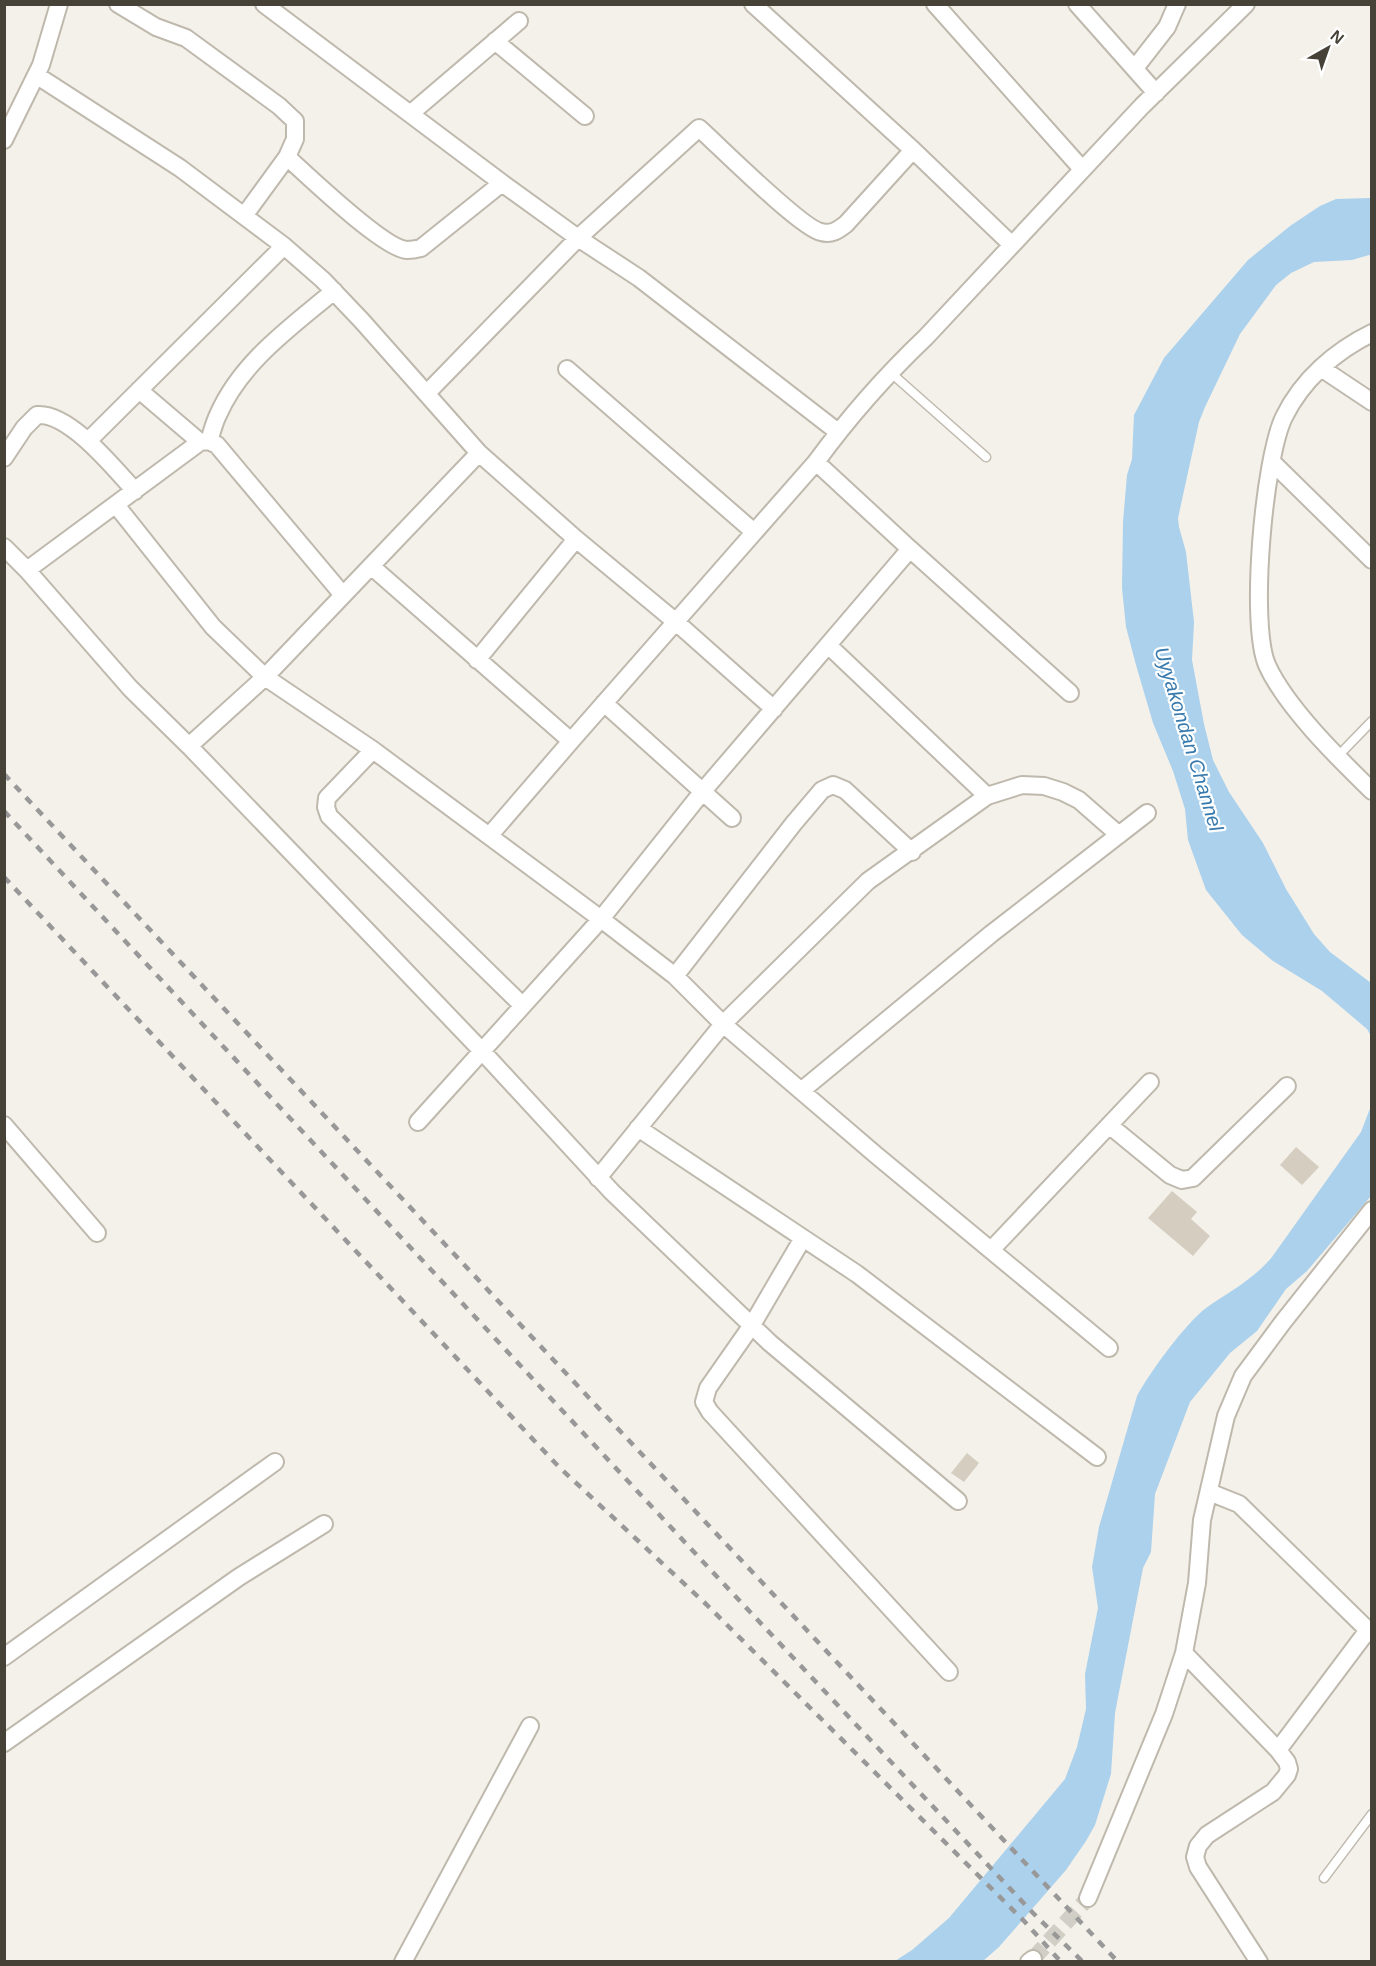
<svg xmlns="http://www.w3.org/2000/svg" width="1376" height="1966" font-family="Arial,sans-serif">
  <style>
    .water { fill: #abd1ec }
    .building { fill: #d5cdc0 }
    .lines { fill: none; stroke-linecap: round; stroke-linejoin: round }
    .street-tunnel { stroke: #d1cec6; stroke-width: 16; stroke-dasharray: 16 8; stroke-linecap: butt }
    .lane-casing { stroke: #bfb9ad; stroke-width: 11 }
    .street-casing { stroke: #bfb9ad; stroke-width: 20 }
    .lane { stroke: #fff; stroke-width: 8 }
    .street { stroke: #fff; stroke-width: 16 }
    .rail { stroke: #989898; stroke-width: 4.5; stroke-dasharray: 8 8; stroke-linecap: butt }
    .labels { text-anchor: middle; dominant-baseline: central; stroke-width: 4.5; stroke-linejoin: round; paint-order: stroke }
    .water-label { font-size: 20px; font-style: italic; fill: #387aad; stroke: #fff }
  </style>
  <rect width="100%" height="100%" fill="#f4f1ea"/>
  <!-- water -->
  <path class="water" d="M1371,198V256L1369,255L1352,260L1314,262L1291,273L1276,285L1240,334L1205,407L1199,422L1178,518L1179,527L1186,552L1194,622L1192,660L1204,724L1213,760L1229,792L1263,843L1286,889L1314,934L1330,952L1371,983V1036L1367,1029L1322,991L1273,961L1242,935L1206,890L1188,840L1185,809L1173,771L1153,723L1136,665L1126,627L1122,588L1123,522L1127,475L1132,459L1134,415L1164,358L1248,260L1290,226L1320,206L1336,199Z
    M1371,1106V1196L1307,1271L1286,1289L1257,1331L1230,1353L1190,1402L1155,1494L1151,1552L1143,1568L1115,1713L1111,1774L1095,1825L1086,1841L1066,1870L999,1947L983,1961H895L912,1950L949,1918L1065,1779L1077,1747L1086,1709L1085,1674L1098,1608L1092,1567L1099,1527L1137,1396C1150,1372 1185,1324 1206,1308C1229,1292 1254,1279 1272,1257L1361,1132Z"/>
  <!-- building -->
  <path class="building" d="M1296,1147L1319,1167L1302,1185L1280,1165Z
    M1172,1191L1197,1212L1191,1219L1210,1236L1193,1256L1148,1218Z
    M967,1453L979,1463L964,1482L951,1473Z"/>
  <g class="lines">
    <!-- street-tunnel -->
    <path class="street-tunnel" d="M1033,1959L1088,1898"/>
    <defs>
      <path id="lane" d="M890,372L986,457
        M1338,756L1372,721
        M1324,1878L1372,1814"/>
      <path id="street" d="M118,4L156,27L186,38L279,106L295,121V139L287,157L244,216
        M264,4L502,183L578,238L639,278L838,432
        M753,4L913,150L1012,245
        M935,4L1082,169
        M1077,4L1156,93
        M495,41L585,116
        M1135,68L1167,27L1177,4
        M36,75L180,168L284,246L323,280L362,321L479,453L576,539L676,622L774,709
        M410,114L519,21
        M4,140L41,65L59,4
        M287,157C308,176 384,249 407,250C411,250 417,249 421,248L502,183
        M1372,333C1335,351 1302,380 1284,417C1264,458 1249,623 1267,665C1286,707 1338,758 1372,791
        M1321,368L1372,402
        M567,369L754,532
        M139,390L200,442
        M427,393L578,238L699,128C720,147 801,228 821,232C832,235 838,230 846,224L913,150
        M88,441L284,246
        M209,441C212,432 214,423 218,415C241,362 291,327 334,291
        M4,458L24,428L37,415C69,412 114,468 135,491
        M1272,462L1372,560
        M116,505L213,627L265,677L371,566L571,741
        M4,547L27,570L130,688L189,746L370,934L481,1050L612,1192L770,1343L958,1501
        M910,549L1070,693
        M371,566L479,453
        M27,570L200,442L209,441L217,445L343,595
        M828,645L987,796
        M477,660L576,539
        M604,703L732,818
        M189,746L265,677L373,750L601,919L703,791L910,549L816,462
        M373,750L327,798L326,807L329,816L522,1005
        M490,835L571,741L816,462C849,417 886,375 926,337L1142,106L1246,4
        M675,976L794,823L822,790L833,785L845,790L912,852
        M801,1091L991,934L1147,813
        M418,1122L601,919L675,976L723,1024L876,1155L1109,1348
        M4,1125L97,1233
        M1109,1125L1170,1175L1182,1180L1193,1178L1287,1086
        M638,1128L857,1274L1097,1457
        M598,1178L723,1024L868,881L987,796L1022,785L1044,786L1063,792L1079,800L1119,835
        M803,1238L752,1325L708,1388L704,1402L710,1412L949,1672
        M992,1249L1150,1082
        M1209,1492L1239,1504L1372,1634
        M1184,1653L1278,1750L1287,1762L1289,1769L1287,1775L1273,1792L1207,1835L1198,1846L1195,1857L1198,1867L1259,1962
        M4,1657L275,1462
        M4,1743L239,1577L324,1524
        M1278,1750L1368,1630
        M1088,1898L1164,1714L1184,1653L1197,1583L1202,1520L1226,1416L1243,1376L1283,1322L1372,1210
        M403,1962L530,1726
        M1029,1962L1033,1959"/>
    </defs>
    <!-- lane casing -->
    <use href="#lane" class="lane-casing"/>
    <!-- street casing -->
    <use href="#street" class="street-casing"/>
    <!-- lane -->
    <use href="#lane" class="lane"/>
    <!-- street -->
    <use href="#street" class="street"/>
    <!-- rail -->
    <path class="rail" d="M4,774L1118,1962
      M4,811L707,1566L1033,1913L1083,1962
      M4,877L559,1467L707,1605L1025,1922L1061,1962"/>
  </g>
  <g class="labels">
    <!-- water labels -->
    <g class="water-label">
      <text transform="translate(1189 739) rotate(73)">Uyyakondan Channel</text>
    </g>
  </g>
  <!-- border -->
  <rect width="1376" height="1966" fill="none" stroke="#474238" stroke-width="12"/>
  <!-- north arrow -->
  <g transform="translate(1328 48) rotate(40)" stroke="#ffffff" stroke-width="4.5" paint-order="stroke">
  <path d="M0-4.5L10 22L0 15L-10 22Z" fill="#474238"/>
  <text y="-9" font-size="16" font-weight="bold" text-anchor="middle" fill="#474238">N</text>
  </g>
</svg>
